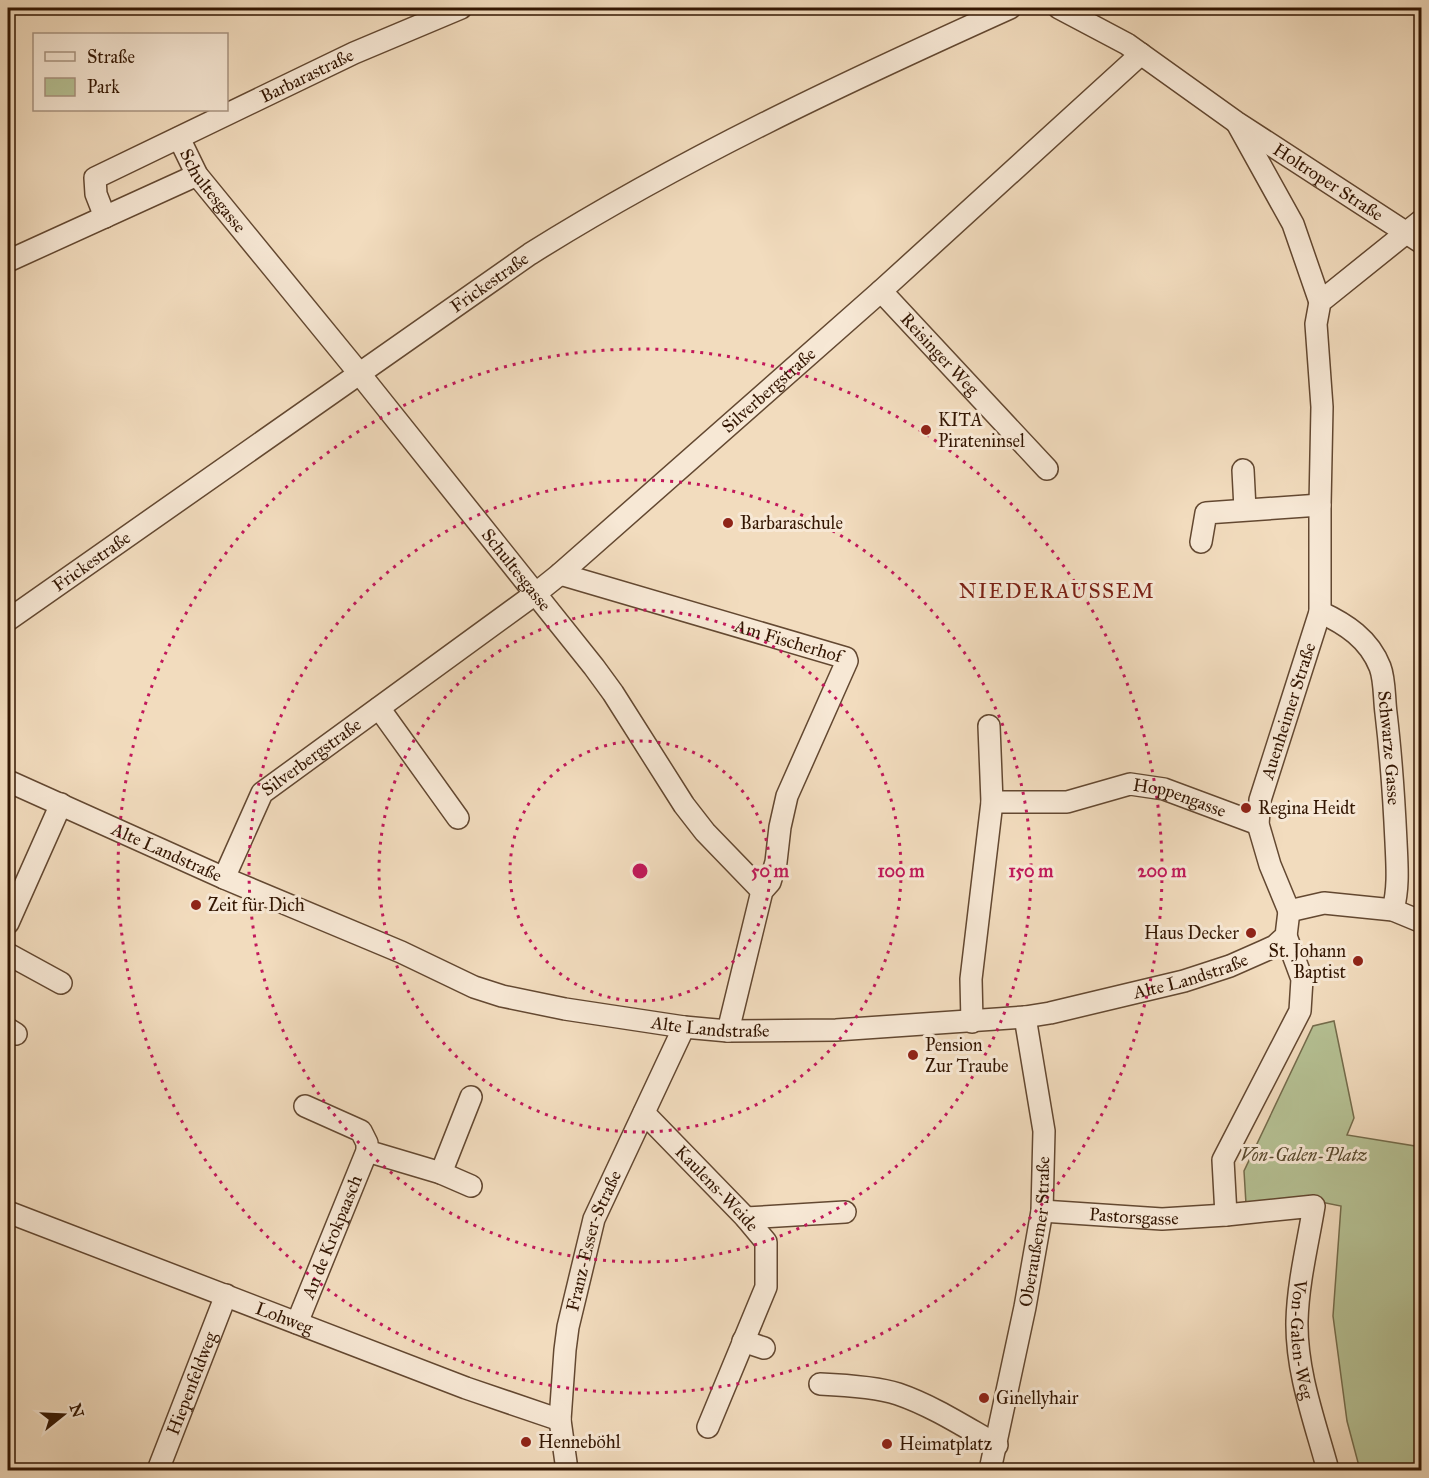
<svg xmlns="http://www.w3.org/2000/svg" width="1429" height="1478" font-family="'IM FELL Great Primer',serif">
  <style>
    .green { fill: #b6c295; stroke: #746c4c; stroke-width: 1.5 }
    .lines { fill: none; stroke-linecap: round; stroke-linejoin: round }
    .minor-casing { stroke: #634831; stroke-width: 24 }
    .minor { stroke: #f7e8d5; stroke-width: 21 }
    .ring { fill: none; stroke: #c2185b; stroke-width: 3; stroke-dasharray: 3 6 }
    .poi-dot { fill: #8f2418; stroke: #f7e8d5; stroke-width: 2 }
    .labels { text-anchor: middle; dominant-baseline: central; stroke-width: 6; stroke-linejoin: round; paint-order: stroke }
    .street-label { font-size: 18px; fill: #331602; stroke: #f7e8d5 }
    .poi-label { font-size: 18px; fill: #331602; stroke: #f7e8d5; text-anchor: start }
    .park-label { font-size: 18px; font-style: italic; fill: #5a4a2e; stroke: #f7e8d5 }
    .quarter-label { font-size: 21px; letter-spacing: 1.5px; fill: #7a1f14; stroke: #f7e8d5 }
    .centre { fill: #c2185b; stroke: #f7e8d5; stroke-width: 3 }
    .ring-label { font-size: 18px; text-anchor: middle; font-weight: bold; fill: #c2185b; stroke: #f7e8d5; stroke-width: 6; stroke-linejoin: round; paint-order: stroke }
  </style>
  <rect width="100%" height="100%" fill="#f2dcbe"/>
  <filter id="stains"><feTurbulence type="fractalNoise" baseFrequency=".00333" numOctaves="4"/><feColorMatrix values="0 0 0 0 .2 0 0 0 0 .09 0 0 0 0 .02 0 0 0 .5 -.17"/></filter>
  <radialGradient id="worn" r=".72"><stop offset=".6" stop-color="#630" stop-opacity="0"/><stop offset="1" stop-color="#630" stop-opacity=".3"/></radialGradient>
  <!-- green -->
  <path class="green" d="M1334,1021L1354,1118L1347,1135L1421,1147V1462L1373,1470H1360L1347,1421L1333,1316L1341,1206L1311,1200L1246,1204L1244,1171L1313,1026Z"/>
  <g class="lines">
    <defs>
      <g id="minor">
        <path id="s1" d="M1059,8L1127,44L1236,122L1422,243"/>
        <path d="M1238,125L1293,224L1320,302"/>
        <path id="s2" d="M179,138L197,175L359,373L594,667L613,693L684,805L705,832L762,891"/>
        <path id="s3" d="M105,217L96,194L95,178L354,53L461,8"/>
        <path d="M8,261L197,175"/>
        <path id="s4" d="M881,291L1047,469"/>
        <path d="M1243,470L1245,509"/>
        <path d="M1201,542L1206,513L1320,505"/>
        <path id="s5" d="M560,574L846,658L847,661L787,796L780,827L776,862L770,882L762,891L728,1031"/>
        <path id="s6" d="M1320,612C1346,624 1369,639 1380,667C1385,680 1384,698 1386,713C1391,755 1394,799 1396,842C1397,865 1399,887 1393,910"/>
        <path id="s7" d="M8,620L530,254C683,158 846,82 1010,8"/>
        <path d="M379,708L458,818"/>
        <path id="s8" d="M8,781L224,878L401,952L474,987L502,996L565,1009L684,1027L728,1031L836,1030L1025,1017L1050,1013L1184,981L1230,966L1264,951L1275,946L1286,936L1289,911"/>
        <path id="s9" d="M992,802H1067L1130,784L1164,789L1258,824"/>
        <path id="s10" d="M224,878L262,793L535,594L560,574L881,291L1141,54"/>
        <path id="s11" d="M1289,911L1270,865L1258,824L1260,800L1320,612V505L1322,407L1316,324L1320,302L1422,220"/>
        <path d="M1289,911L1324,903L1393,910L1422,922"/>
        <path d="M8,923L61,804"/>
        <path d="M8,954L61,983"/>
        <path d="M972,1022L971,979L992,802L989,726"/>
        <path d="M8,1029L16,1034"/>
        <path id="s12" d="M644,1113L746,1218L766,1242V1287L708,1427"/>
        <path d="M367,1151L441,1173L471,1186"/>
        <path d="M441,1173L471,1097"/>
        <path id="s13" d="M1042,1211L1162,1219L1226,1215L1314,1206C1308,1243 1298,1282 1297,1321C1296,1372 1315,1422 1328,1470"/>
        <path id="s14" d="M8,1212L466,1388L560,1420"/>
        <path d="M1226,1215L1223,1160L1300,1011L1302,979L1286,936"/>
        <path d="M746,1218L845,1212"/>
        <path id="s15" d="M297,1323L367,1151V1143L361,1131L305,1106"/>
        <path d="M743,1341L764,1348"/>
        <path d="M820,1384C843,1385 877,1387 898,1394C933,1406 965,1427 997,1445"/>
        <path id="s16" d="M158,1470L226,1295"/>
        <path id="s17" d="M567,1470L560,1420L565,1350L568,1327L594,1219L684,1027"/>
        <path id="s18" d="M990,1470L1025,1307L1042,1211L1044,1131L1025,1017"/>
      </g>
    </defs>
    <!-- minor casing -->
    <use href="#minor" class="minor-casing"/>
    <!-- minor -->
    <use href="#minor" class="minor"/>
  </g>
  <!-- distance rings -->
  <g class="ring">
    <circle cx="640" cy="871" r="130"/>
    <circle cx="640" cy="871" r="261"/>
    <circle cx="640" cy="871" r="391"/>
    <circle cx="640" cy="871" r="522"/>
  </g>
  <!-- markers -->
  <g class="poi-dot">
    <circle cx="926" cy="430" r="6"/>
    <circle cx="728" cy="523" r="6"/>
    <circle cx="1246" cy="808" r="6"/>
    <circle cx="196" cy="905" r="6"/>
    <circle cx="1251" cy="933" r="6"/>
    <circle cx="1358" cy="961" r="6"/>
    <circle cx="913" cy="1055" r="6"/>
    <circle cx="984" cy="1398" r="6"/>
    <circle cx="526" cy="1442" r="6"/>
    <circle cx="887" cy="1444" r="6"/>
  </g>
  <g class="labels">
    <!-- street labels -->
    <g class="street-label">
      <text stroke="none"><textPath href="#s3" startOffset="276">Barbarastraße</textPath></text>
      <text stroke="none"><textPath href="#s1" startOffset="321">Holtroper Straße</textPath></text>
      <text stroke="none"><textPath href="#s2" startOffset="63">Schultesgasse</textPath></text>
      <text stroke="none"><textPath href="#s7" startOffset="588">Frickestraße</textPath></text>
      <text stroke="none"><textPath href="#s4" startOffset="86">Reisinger Weg</textPath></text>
      <text stroke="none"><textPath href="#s10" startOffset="741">Silverbergstraße</textPath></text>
      <text stroke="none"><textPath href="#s7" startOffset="102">Frickestraße</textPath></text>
      <text stroke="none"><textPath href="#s2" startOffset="549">Schultesgasse</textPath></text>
      <text stroke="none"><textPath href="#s5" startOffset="238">Am Fischerhof</textPath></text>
      <text stroke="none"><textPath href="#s11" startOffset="210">Auenheimer Straße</textPath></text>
      <text stroke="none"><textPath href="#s6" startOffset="165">Schwarze Gasse</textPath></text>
      <text stroke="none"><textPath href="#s10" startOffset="154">Silverbergstraße</textPath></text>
      <text stroke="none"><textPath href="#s9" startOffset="192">Hoppengasse</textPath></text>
      <text stroke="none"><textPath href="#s8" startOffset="174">Alte Landstraße</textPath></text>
      <text stroke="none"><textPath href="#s8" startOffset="1236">Alte Landstraße</textPath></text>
      <text stroke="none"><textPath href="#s8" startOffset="750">Alte Landstraße</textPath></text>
      <text stroke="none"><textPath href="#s12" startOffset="105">Kaulens-Weide</textPath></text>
      <text stroke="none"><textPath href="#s13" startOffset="92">Pastorsgasse</textPath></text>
      <text stroke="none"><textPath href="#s18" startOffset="243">Oberaußemer Straße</textPath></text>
      <text stroke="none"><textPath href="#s15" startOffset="93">An de Krokpaasch</textPath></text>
      <text stroke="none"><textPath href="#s17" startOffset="234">Franz-Esser-Straße</textPath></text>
      <text stroke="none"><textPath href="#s14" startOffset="296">Lohweg</textPath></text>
      <text stroke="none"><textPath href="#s13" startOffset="408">Von-Galen-Weg</textPath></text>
      <text stroke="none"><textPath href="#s16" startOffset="93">Hiepenfeldweg</textPath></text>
    </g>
    <!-- poi labels -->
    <g class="poi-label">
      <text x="938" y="420">KITA<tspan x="938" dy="21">Pirateninsel</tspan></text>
      <text x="740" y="523">Barbaraschule</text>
      <text x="1258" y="808">Regina Heidt</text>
      <text x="208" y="905">Zeit für Dich</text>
      <text x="1239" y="933" text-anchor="end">Haus Decker</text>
      <text x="1346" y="951" text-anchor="end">St. Johann<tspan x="1346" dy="21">Baptist</tspan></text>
      <text x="925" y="1045">Pension<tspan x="925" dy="21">Zur Traube</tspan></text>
      <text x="996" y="1398">Ginellyhair</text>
      <text x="538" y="1442">Henneböhl</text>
      <text x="899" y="1444">Heimatplatz</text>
    </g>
    <!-- park labels -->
    <g class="park-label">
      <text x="1304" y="1155">Von-Galen-Platz</text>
    </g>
    <!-- quarter labels -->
    <g class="quarter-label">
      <text x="1057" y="591">NIEDERAUSSEM</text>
    </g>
  </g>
  <circle cx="640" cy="871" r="9" class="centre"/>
  <g class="ring-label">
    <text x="770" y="877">50 m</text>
    <text x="901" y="877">100 m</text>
    <text x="1031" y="877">150 m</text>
    <text x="1162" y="877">200 m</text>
  </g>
  <!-- margin -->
  <rect width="1429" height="1478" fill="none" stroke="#f2dcbe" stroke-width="30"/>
  <rect x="9" y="9" width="1411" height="1460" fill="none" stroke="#331602" stroke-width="3"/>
  <rect x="15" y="15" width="1399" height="1448" fill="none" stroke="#331602" stroke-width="1.5"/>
  <!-- legend -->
  <rect x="33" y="33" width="195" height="78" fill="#f7e8d5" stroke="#a99481" stroke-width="1.5"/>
  <rect x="45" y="52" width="30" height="9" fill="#f7e8d5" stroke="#a99481" stroke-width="1.5"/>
  <text x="87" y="63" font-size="18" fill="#331602">Straße</text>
  <rect x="45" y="78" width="30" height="18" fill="#b6c295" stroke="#a99481" stroke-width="1.5"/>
  <text x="87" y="93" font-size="18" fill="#331602">Park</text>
  <!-- north arrow -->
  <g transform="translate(63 1415) rotate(72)" stroke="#f7e8d5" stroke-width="4.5" paint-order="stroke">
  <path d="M0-4.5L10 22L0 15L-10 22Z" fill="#331602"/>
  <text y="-9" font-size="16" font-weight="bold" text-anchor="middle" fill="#331602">N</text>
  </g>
  <rect width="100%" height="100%" filter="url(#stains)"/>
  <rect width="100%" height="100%" fill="url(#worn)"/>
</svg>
